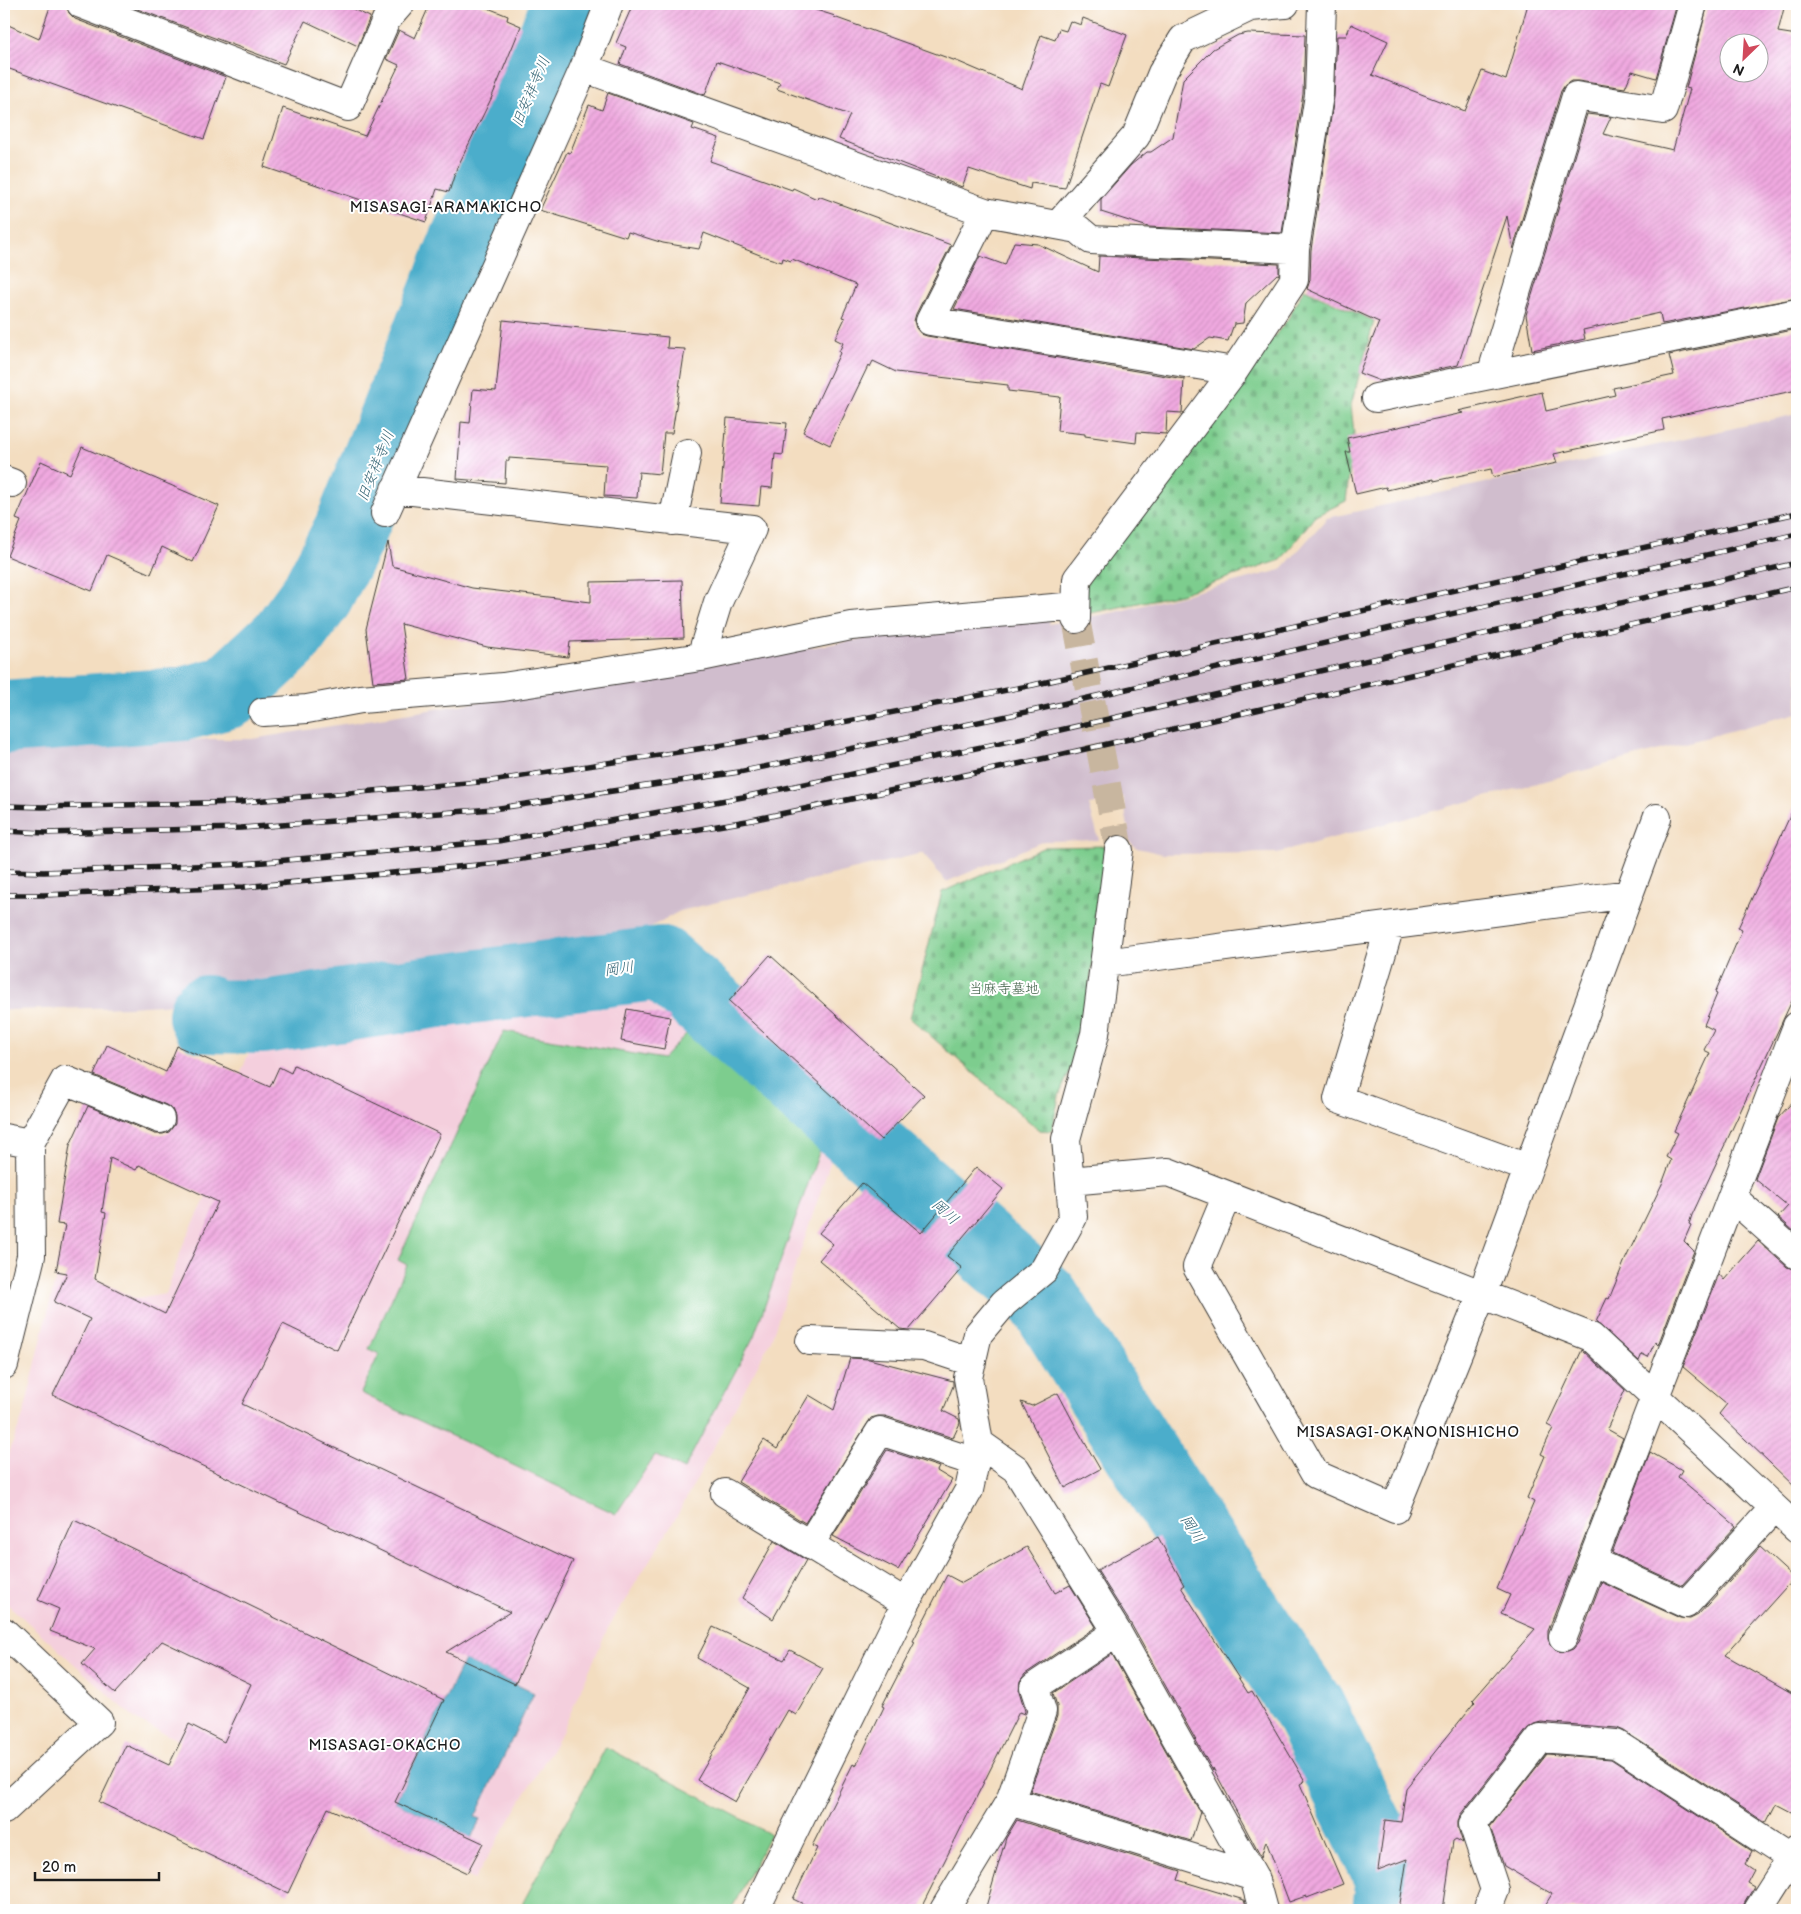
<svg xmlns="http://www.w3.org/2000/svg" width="1801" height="1914" font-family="'Balsamiq Sans','Klee One',sans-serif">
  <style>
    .built { fill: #f4cfdd }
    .railway { fill: #d0bdcd }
    .grass { fill: #7dcd8e; stroke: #4c7455 }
    .cemetery { fill: url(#cemetery-stones); stroke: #4c7455 }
    .water { fill: #4cadcb; stroke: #346474 }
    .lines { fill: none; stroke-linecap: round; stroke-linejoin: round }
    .river { stroke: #4cadcb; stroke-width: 74 }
    .building { fill: url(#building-hatch); fill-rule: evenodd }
    .minor-tunnel { stroke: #c8b69f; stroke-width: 28; stroke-dasharray: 28 14; stroke-linecap: butt }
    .minor-casing { stroke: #3c3935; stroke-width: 30 }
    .minor { stroke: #fff; stroke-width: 28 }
    .rail-casing { stroke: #1c1c1c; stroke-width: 5.5 }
    .rail { stroke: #fff; stroke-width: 4; stroke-dasharray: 11; stroke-linecap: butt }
    .labels { text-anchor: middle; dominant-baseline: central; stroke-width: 4; stroke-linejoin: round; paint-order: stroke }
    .park-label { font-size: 14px; fill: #43634a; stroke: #fff }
    .water-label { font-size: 15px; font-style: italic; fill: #346474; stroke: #fff }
    .neighbourhood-label { font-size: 15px; letter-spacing: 1px; fill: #1c1c1c; stroke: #fff }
  </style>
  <defs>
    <pattern id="cemetery-stones" width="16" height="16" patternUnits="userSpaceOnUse" patternTransform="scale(1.25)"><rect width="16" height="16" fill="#7dcd8e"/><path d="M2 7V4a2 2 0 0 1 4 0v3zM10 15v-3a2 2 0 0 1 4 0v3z" fill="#6baf7a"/></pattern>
    <pattern id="building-hatch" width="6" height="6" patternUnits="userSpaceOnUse" patternTransform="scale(1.25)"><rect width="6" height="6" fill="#f0a9e0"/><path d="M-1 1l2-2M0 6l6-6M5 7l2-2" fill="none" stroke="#cd91c0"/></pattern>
  </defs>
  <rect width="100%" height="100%" fill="#fff"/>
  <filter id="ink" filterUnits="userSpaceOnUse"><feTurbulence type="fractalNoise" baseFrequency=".02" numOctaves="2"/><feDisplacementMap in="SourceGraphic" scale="10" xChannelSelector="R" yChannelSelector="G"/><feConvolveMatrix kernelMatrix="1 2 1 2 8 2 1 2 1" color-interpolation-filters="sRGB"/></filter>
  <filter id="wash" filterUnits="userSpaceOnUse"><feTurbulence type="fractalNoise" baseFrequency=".0096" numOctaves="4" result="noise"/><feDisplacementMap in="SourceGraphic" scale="20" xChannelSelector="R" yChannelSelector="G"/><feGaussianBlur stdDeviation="1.12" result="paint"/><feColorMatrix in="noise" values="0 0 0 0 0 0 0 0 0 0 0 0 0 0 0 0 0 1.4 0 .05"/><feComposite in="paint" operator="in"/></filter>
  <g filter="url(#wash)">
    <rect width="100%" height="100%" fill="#f3ddc0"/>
    <!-- built -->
    <path class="built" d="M646,972L836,1145L771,1340L678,1514L608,1628L562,1732L474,1880L138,1721L4,1601V1466L24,1413L56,1277L89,1294L112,1303L166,1294L184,1242L237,1136L220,1127L258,1029Z"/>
    <!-- railway -->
    <path class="railway" d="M1797,414V713L1277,853L1163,854L1137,848L1125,838L1128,827L1123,797L1089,805L1099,840L1044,841L946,882L923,853L680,911L608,950L338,993L130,1007L4,1010V750L18,751L210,739H252L874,637L1048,615L1049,624L1116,612L1281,570L1327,518Z"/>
    <!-- grass -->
    <path class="grass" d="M504,1031L663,1059L687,1033L821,1147L754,1336L684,1469L655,1455L616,1514L361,1393L379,1354L369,1349L407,1265L398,1260Z
      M606,1747L770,1834L731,1910H519Z"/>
    <!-- cemetery -->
    <path class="cemetery" d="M1304,289L1374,321L1351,405L1354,434L1346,501L1315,516L1281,560L1180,594L1087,614L1085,588L1098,560L1288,319Z
      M1107,846L1083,1039L1059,1096L1052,1131L1039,1130L910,1018L942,892L1045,847Z"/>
    <!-- water -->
    <path class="water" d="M464,1660L534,1693L475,1817L481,1819L471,1838L395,1802Z"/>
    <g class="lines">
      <!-- river -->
      <path class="river" d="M4,717L183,704L228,692L285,639L317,595L350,531L464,247L569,4
        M206,1012L205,1016L263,1017L432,992L661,963L1043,1298L1179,1513L1309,1709L1393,1880L1389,1910"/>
    </g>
    <g id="blocks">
      <!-- building -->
      <path class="building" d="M51,4H66L69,13L75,19L226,77L204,139L4,67V23L39,39Z
        M124,4H342L370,17L358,46L305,21L284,64Z
        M430,4H478L508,16L507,20L521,26L491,99L456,170L449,192L437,189L426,222L264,167L283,108L365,136L399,65L386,59L399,30L415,38Z
        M633,4H797L835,16L834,17L959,62L1022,89L1041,35L1055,40L1059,29L1066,31L1070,21L1081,25L1083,18L1127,35L1108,87L1100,84L1065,188L1031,183L1030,189L969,169L962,187L839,139L850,115L777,89L780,83L717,61L705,95L620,64L626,47L616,43Z
        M1528,4H1677L1656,78L1632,71L1625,88L1578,81H1571L1565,85L1561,91L1513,249L1507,216L1458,365L1380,381L1359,373L1379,322L1307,289L1310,280L1311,250L1334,97L1337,36H1346L1351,24L1388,41L1372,75L1465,111L1482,71L1506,80Z
        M1708,4H1785L1778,32L1797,35V298L1662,324L1660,313L1583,330L1585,339L1532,350L1526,315L1587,114L1611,117L1603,134L1673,150L1690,89L1686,88ZM1728,42H1758V72H1728Z
        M1248,33L1305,35L1303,94L1282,233L1148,227L1101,212V199L1131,165L1147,152H1151L1173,137L1183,79L1213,49L1238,35Z
        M608,93L694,124L692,129L719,138L710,161L792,190L793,188L817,199L818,196L951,245L916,314L914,321L916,328L921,334L927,336L1184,379L1182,413L1167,412L1166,434L1137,432L1136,443L1085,436V434L1057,431L1060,397L1008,391V385L896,372L873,361L870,367L868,366L830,445L803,432L840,353L839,352L843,343L835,339L845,318L842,317L856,285L792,259L791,261L783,258L782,262L765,257L704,233L699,249L663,243L628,232L626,237L540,210L567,152L570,153L589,105L602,110Z
        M1014,242L1038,244L1098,272L1099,256L1279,264V275L1277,274L1246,303L1243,323L1234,324L1228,341L1210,338L1194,349L954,309L980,256L1005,265Z
        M503,320L668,337L667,348L685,349L672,433H664L660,474L639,472L637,498L604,496L606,465L509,458V461H506L505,483L457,479L461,422L470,423L473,389L496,391Z
        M1797,329V390L1662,419L1664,430L1554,454L1557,463L1493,477L1491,469L1434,481V479L1387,490L1386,487L1356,494L1346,452H1350L1347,438L1463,413L1458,411L1542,392L1546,411L1615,395L1613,388L1674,375L1669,355Z
        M727,418L787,423L783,455L775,454L772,488L761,487L759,506L720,503Z
        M82,447L219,506L193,562L162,547L151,574L107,555L92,591L7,556L21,521L16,519L41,461L70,474Z
        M388,542L392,566L472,588L591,602V582L682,580L684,638L570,642L568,657L487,647L401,624L409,679L373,682L366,629Z
        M1797,801V990L1692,1215L1689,1224L1691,1225L1684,1241L1694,1251L1658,1345L1655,1342L1648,1357L1642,1354L1639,1361L1596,1322L1607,1298L1609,1299L1625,1260L1662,1184L1671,1160L1666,1157L1678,1133L1674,1131L1710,1053L1704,1050L1714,1030L1704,1025L1717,994L1715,993L1742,930L1738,928Z
        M770,955L924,1095L881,1140L729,1001Z
        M627,1009L670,1017L664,1049L621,1041Z
        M107,1045L166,1072L177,1046L270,1087L279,1067L291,1073L294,1065L440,1134L337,1350L283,1324L242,1404L573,1561L515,1684L446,1652L510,1612L53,1395L90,1319L54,1302L67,1273L56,1271L65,1225L57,1224L70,1145L88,1106L155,1134H163L169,1132L175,1124V1116L172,1109L166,1105L94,1075ZM110,1158L136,1170L139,1165L218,1202L165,1314L95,1279L106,1213L102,1212Z
        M1797,1097V1234L1778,1217L1788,1206L1755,1179L1778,1118Z
        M976,1167L1003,1189L947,1256L962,1268L909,1330L900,1329L819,1260L833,1244L819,1233L862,1183L921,1233Z
        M1758,1241L1787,1267L1797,1270V1489L1719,1414L1727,1404L1683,1367L1719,1274L1724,1280Z
        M1582,1350L1625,1390L1607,1429L1623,1438L1548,1631V1639L1551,1646L1557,1651L1565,1652L1573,1649L1578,1643L1601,1582L1680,1618L1690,1619L1698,1615L1760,1547L1794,1578L1725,1655L1797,1696V1815L1776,1804L1766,1823L1624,1731L1617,1728L1541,1722L1534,1724L1528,1728L1460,1815L1458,1822V1828L1463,1843L1456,1839L1453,1841L1443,1910H1399L1407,1859L1378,1870L1385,1820L1401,1822L1406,1788L1475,1702L1473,1700L1535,1629L1501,1614L1510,1595L1497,1589L1534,1502L1527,1498L1545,1456L1541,1454L1553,1428L1547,1425Z
        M850,1358L869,1359L953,1381V1386L943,1411L959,1419L960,1423L953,1438L885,1416H878L871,1418L805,1523L738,1482L764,1440L777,1449L809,1395L834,1410Z
        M1058,1393L1077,1429L1100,1469L1065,1488L1021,1402L1032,1406Z
        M887,1450L939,1467L937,1471L952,1480L898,1570L833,1536Z
        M1650,1452L1682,1470L1678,1477L1736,1526L1682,1585L1612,1553Z
        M74,1520L444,1700L395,1802L483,1843L467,1873L328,1808L288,1893L99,1802L126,1745L169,1765L189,1724L224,1742L251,1684L162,1641L115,1693L82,1664L95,1649L50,1631L59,1609L38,1600Z
        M1158,1537L1184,1585L1181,1587L1248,1693L1252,1691L1305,1781L1300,1784L1343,1884L1307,1898L1306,1896L1289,1902L1266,1841L1261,1857L1213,1768V1771L1131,1624L1097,1570Z
        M774,1541L806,1560L773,1619L742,1598Z
        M1027,1547L1055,1593L1070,1585L1096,1627L1025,1674L1020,1681L1019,1691L1025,1711L1024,1714L1019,1712L920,1910H816L793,1899L817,1848L812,1846L853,1764L856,1766L884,1707L882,1706L915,1642L913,1641L947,1575L962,1583Z
        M713,1627L784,1660L790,1650L823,1668L796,1715L788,1710L735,1802L697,1780L750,1688L697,1658Z
        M1112,1654L1200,1812L1191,1841L1030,1791L1057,1716V1706L1053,1693Z
        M1547,1754L1611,1759L1752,1851L1745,1864L1754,1870L1747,1883L1754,1887L1745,1902L1743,1910H1542L1552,1894L1504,1866L1490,1827Z
        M1017,1820L1181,1871L1178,1880L1244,1900L1247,1910H985L1006,1838Z"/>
    </g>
  </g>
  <g filter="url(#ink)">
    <use href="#blocks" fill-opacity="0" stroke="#3c3935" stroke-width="1"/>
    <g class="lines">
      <!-- minor-tunnel -->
      <path class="minor-tunnel" d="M1076,619L1119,850"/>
      <defs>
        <path id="minor" d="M81,4L348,107L386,20L400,4
          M584,68L985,212L1078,229L1091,240L1295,249
          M985,212L930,321L1234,371
          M1058,225L1136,136L1162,73L1183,39L1250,7L1285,4
          M1491,375L1576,96L1663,110L1693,4
          M1376,398L1797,313
          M4,480L12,483
          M395,489L752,529L718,602L701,657
          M385,513L584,68L609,4
          M673,521L687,453
          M1076,619L1077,579L1234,371L1294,280L1295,249L1319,95L1322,4
          M263,712L307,709L361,699L503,687L701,657L851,626L1076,606
          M1390,926L1338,1099L1528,1168
          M1105,963L1629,894
          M4,1138L30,1143
          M1070,1181L1168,1172L1591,1337L1797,1529
          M1227,1195L1197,1267L1315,1474L1395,1509L1482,1294L1657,818
          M1732,1197L1797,1255
          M810,1341L924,1346L972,1362
          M4,1365L31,1256L30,1143L65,1080L160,1119
          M979,1443L1016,1469L1117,1632L1254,1877L1263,1910
          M725,1493L906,1603
          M810,1544L880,1431L975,1462
          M1592,1561L1686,1604L1774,1508
          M4,1632L99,1722L4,1810
          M1563,1637L1797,1026
          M1010,1801L1042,1711L1034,1687L1117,1632
          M755,1910L906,1603L969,1490L979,1443L968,1378L978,1334L1004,1303L1044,1270L1073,1217L1066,1139L1095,1034L1119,850
          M944,1910L1010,1801L1254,1877
          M1487,1910L1495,1890L1473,1824L1540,1738L1616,1744L1791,1858
          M1758,1910L1797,1849"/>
      </defs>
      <!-- minor casing -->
      <use href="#minor" class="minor-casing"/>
      <!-- minor -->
      <use href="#minor" class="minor"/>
      <defs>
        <path id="rail" d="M4,806L42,807L242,802L491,781L730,744L1033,685L1797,513
          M4,831L45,833L241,828L493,809L739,772L1036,710L1797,534
          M4,871L44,872L242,864L498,841L743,797L1038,735L1797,563
          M4,895H44L244,887L499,863L747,821L1046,758L1797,587"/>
      </defs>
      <!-- rail casing -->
      <use href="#rail" class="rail-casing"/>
      <!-- rail -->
      <use href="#rail" class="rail"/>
    </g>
  </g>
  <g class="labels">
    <!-- park labels -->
    <g class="park-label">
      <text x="1004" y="988">当麻寺墓地</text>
    </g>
    <!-- water labels -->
    <g class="water-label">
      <text transform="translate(531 92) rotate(-67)">旧安祥寺川</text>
      <text transform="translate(376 466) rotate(-68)">旧安祥寺川</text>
      <text transform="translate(619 969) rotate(-8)">岡川</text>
      <text transform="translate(945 1212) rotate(41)">岡川</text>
      <text transform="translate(1192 1529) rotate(57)">岡川</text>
    </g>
    <!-- neighbourhood labels -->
    <g class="neighbourhood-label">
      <text x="446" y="207">MISASAGI-ARAMAKICHO</text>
      <text x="1408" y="1432">MISASAGI-OKANONISHICHO</text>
      <text x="385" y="1745">MISASAGI-OKACHO</text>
    </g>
  </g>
  <!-- margin -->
  <rect width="1801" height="1914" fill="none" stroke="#fff" stroke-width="20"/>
  <!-- north arrow -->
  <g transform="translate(1744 58) rotate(205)"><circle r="24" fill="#ffffff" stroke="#a4a4a4"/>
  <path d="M0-4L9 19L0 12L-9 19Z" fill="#d1495b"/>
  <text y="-8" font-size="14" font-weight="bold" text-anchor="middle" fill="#1c1c1c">N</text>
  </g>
  <!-- scale -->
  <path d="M35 1872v8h124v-8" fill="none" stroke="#1c1c1c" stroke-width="2.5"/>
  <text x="42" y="1872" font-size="15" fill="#1c1c1c" stroke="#ffffff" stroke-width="4" paint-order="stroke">20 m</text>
</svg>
